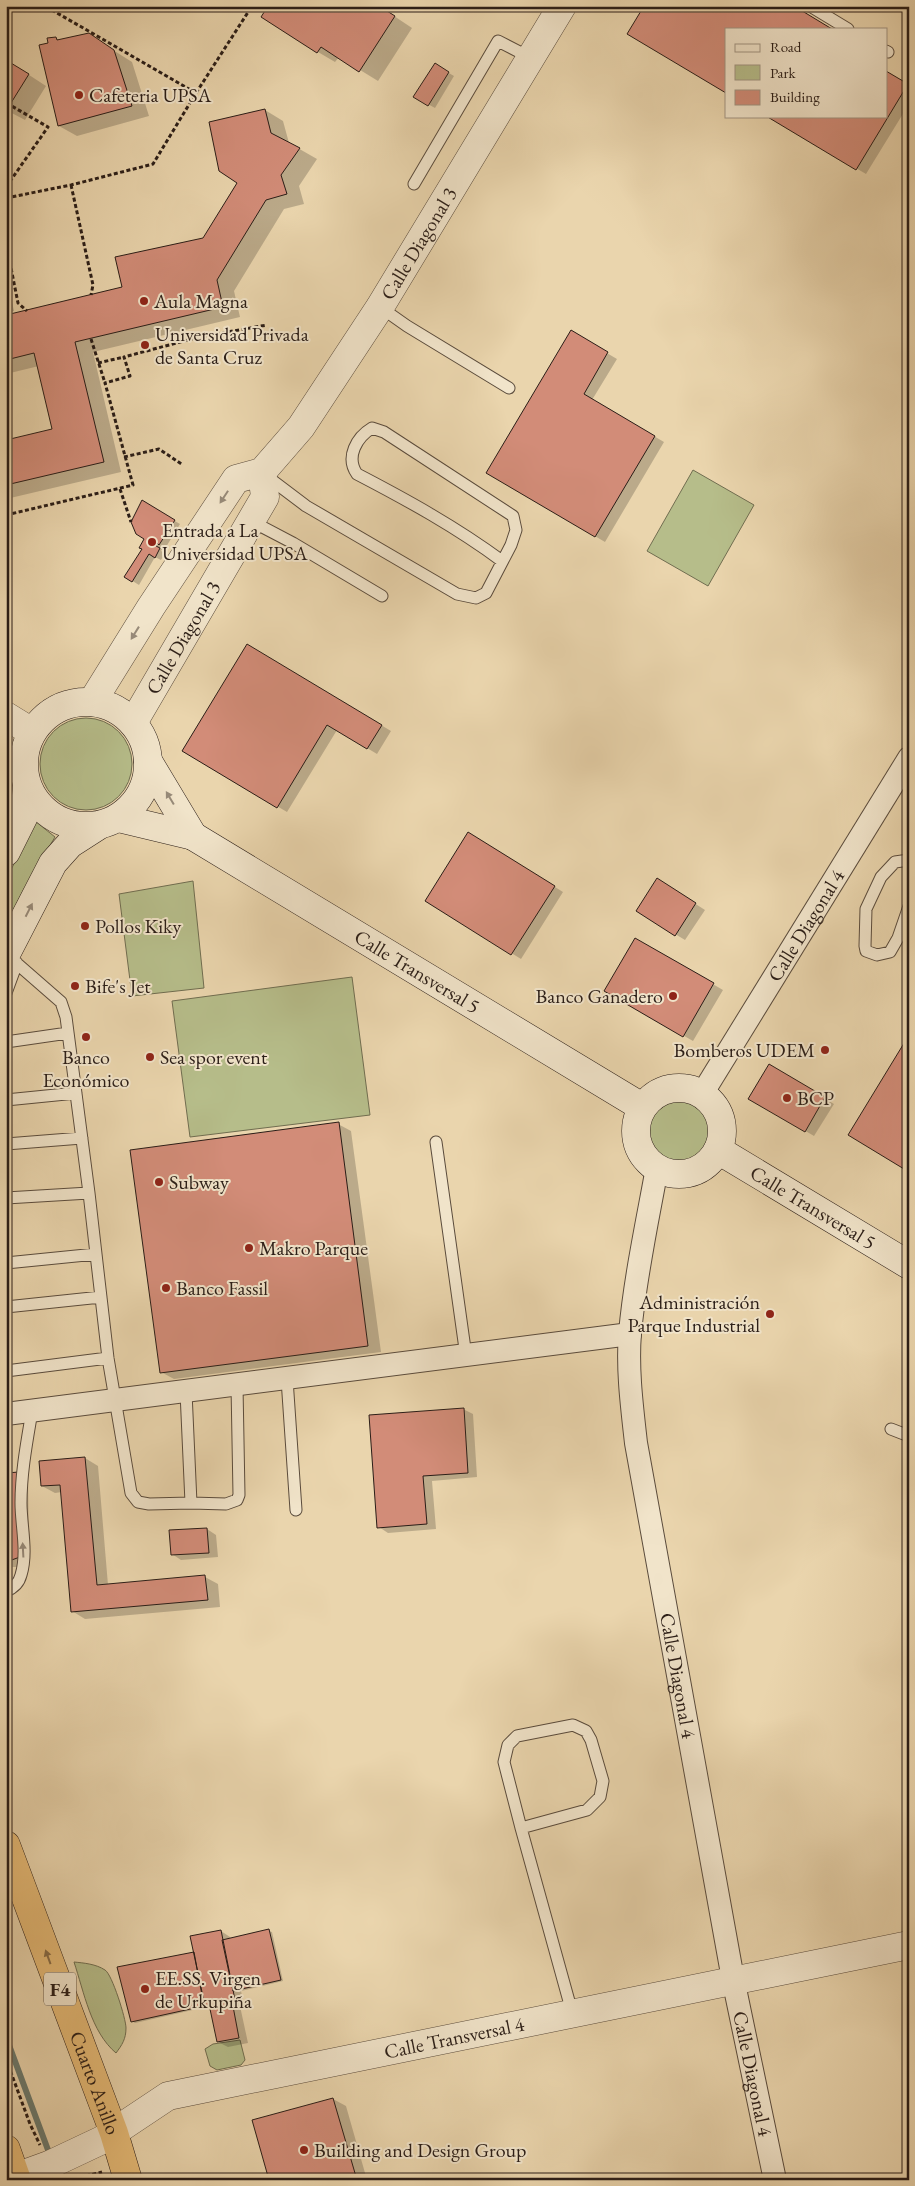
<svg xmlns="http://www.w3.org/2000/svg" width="915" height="2186" font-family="'EB Garamond',serif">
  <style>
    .green { fill: #b6bd8a; stroke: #706d50 }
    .shadow { fill: #0003 }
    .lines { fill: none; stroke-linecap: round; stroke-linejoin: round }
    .stream { stroke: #6c7b6f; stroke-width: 6 }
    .building { fill: #d28c78; stroke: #2a1d17 }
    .service-casing { stroke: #5a4b3c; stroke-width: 13 }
    .minor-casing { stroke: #5a4b3c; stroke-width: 24 }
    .tertiary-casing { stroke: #5a4b3c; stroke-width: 29 }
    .secondary-casing { stroke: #2a1d17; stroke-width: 29 }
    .trunk-casing { stroke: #2a1d17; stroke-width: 29 }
    .path { stroke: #2a1d17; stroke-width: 3; stroke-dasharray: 4 2.5; stroke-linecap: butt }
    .service { stroke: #f1e4ca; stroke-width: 11 }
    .minor { stroke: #f1e4ca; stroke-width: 22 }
    .tertiary { stroke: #f1e4ca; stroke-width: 28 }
    .secondary { stroke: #f1e4ca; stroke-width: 28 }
    .trunk { stroke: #e5ba76; stroke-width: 28 }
    .oneway { fill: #978a79 }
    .oneway2 { fill: #886c46 }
    .poi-dot { fill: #8f2418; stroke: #f1e4ca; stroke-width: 2 }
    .labels { text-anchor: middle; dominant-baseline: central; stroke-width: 4; stroke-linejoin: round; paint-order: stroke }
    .shield { fill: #f1e4ca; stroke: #66594d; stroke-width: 1 }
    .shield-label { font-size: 19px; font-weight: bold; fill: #2a1d17 }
    .poi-label { font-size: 20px; fill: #2a1d17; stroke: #f1e4ca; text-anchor: start }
    .street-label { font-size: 20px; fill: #2a1d17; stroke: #f1e4ca }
  </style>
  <rect width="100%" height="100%" fill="#ead5ad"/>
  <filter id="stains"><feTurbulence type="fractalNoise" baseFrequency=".004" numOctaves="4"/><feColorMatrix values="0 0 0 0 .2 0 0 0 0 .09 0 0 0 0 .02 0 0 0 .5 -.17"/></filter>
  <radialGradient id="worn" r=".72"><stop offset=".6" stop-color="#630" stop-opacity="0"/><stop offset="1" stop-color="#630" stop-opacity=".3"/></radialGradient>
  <!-- green -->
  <path class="green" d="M693,470L754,505L708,586L647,551Z
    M40 764a46 46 0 1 1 92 0a46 46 0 1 1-92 0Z
    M35,821L55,837L24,889L6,925V880Z
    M193,881L204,988L132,996L119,894Z
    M352,977L370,1115L190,1137L172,1001Z
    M645 1130a32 32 0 1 1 64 0a32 32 0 1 1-64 0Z
    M74,1962C84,1963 96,1964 105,1970C112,1974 126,2019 126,2028C126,2039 122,2045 116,2053C91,2032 84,1992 74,1962Z
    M240,2040L245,2060L241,2065L217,2070L210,2066L205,2049L213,2044Z"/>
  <!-- shadow -->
  <path class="shadow" d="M269,6H379L412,28L378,81L339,57L335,62L318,52Z
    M726,29V91L629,33Z
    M89,35L132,62L149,116L77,136L59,126L50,44L56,38L61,41Z
    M435,65L454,76L435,108L415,97Z
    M23,71L46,86L25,120L6,110Z
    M886,73L909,86V104L866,174L768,116H886Z
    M265,110L283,121L289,143L317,159L299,186L304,204L284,209L234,291L240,317L93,352L121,472L6,499V441L54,430L39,366L6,374V277L14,311L8,312L13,315L124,288L204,239L239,183Z
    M571,332L617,359L592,400L664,442L605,542L488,473Z
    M142,502L180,524L166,547L164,546L161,551L165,553L161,560L155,557L139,585L126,577L143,549L146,539Z
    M248,646L391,731L377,754L337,730L287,812L184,751Z
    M478,839L563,892L521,959L426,901Z
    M666,885L705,910L685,940L637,911Z
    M635,939L723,990L693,1041L606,991Z
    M769,1066L834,1104L814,1136L750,1098Z
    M338,1124L351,1131L381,1352L174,1379L161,1372Z
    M463,1409L473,1414L477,1477L432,1481L436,1529L388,1533L379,1527Z
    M85,1458L98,1466L108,1585L205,1577L218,1584L220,1607L85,1619L72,1611L62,1492L55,1493L42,1486L40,1462Z
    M6,1475L28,1478L29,1563L19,1567H6Z
    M207,1529L216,1535L218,1557L181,1560L172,1554Z
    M221,1931L230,1937L231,1939L269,1931L272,1932L283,1981L241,1991L244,2005L240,2006L248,2043L228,2047L218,2042L212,2008L205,2005L206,2007L135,2023L132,2021L193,1953Z
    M333,2099L346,2106L367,2180H270Z"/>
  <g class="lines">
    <!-- stream -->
    <path class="stream" d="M6,2037L51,2158"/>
  </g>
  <!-- building -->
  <path class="building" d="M268,6H379L395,16L359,72L321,47L317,53L261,17Z
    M644,6H794L832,29H726V93L627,34Z
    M89,33L114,50L132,106L58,126L39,45L48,43L47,38L56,37L57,40Z
    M6,60L29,74L6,111Z
    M435,63L449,72L428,106L413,97Z
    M886,71L908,84L856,170L766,116H886Z
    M265,109L271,133L300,148L281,175L287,194L266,200L217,280L223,307L75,342L104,462L6,485V440L52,429L34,353L6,360V315L122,287L115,257L203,238L237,183L219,171L209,122Z
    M571,330L608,352L584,394L655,436L595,537L486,473Z
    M142,500L175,520L159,545L157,543L156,546L160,548L155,558L149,554L132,582L124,577L142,549L139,548L144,539L136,534L131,522Z
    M247,644L382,725L367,749L327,725L277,808L182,751Z
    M468,832L555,886L511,955L425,901Z
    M657,878L696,903L675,936L636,911Z
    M635,938L714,983L683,1037L604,991Z
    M909,1035V1172L848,1135Z
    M769,1064L825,1097L805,1132L748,1099Z
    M339,1122L368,1346L160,1373L130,1150Z
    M464,1408L468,1473L423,1476L427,1524L377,1528L369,1415Z
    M85,1457L97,1585L205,1575L208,1600L71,1612L60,1485L41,1486L39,1461Z
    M19,1472L20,1557L6,1562V1473Z
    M207,1528L209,1553L171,1555L169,1530Z
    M269,1929L281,1980L233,1991L222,1940Z
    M221,1930L235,2000L232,2001L239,2038L217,2042L210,2009L205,2006L190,1936Z
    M194,1952L204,2006L131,2022L117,1967Z
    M333,2098L357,2180H269L252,2120Z"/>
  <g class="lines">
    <defs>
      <path id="service" d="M810,6L848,29
        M886,51L888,52
        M414,184L498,41L531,58
        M380,307L407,326L509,388
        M265,475L306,506L457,594L476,598L486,593L511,545L516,530L513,516L384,432L372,428C357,437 345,457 357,474C407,500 456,527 502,561
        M251,521L293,543L382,596
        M909,860L895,862L881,877L866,909L865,946L866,951L877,955L890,952L898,938L909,906
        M6,954L61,1002L66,1017L89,1193
        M6,993L17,963
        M6,1042L68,1033
        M6,1100L76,1093
        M436,1142L466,1356
        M6,1144L82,1138
        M6,1198L89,1193L96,1254
        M6,1263L96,1254L108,1358L131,1493L138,1502L149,1504L191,1503
        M6,1307L101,1297
        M6,1371L108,1358
        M287,1379L296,1510
        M186,1392L191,1503L226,1504L237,1500L239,1495L237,1386
        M891,1429L909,1436
        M6,1591C14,1588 19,1583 21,1575C28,1552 21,1526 21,1503C21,1472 27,1441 32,1411
        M521,1828L587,1810L600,1797L603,1781L591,1740L586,1731L573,1725L517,1736L508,1745L504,1762L521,1828L572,2012"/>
      <g id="minor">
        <path id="s1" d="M702,1094L909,758"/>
        <path id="s2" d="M657,1168C647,1223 635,1278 630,1333C627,1369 632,1407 636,1443L733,1979L775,2180"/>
        <path d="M6,1414L630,1334"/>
      </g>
      <g id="tertiary">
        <path id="s3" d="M92,702L151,607L236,479L262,472L301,427L380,307L562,6"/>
        <path d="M6,716L32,732"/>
        <path id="s4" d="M133,723L265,497L262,472"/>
        <path id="s5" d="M16,2177L49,2165L102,2140L168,2096L909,1945"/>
      </g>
      <g id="secondary">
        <circle cx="86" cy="764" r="62"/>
        <path d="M148,761L193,836"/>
        <path id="s6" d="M118,818L193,836L642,1107"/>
        <path d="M6,852L24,816L27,786"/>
        <path d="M6,954L53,863L70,844L98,826"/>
        <circle cx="679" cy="1131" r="43"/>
        <path id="s7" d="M718,1150L909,1265"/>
      </g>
      <g id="trunk">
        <path id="s8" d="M6,1845L114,2133L128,2180"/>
        <path d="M6,2149L17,2180"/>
      </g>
    </defs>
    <!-- service casing -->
    <use href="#service" class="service-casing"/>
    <!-- minor casing -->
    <use href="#minor" class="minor-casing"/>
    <!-- tertiary casing -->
    <use href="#tertiary" class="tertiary-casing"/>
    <!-- secondary casing -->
    <use href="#secondary" class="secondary-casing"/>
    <!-- trunk casing -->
    <use href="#trunk" class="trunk-casing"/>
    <!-- path -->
    <path class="path" d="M196,93L252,6
      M71,185L93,285L91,295
      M6,187L48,127L10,105
      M6,198L71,185L153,164L196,93L45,6
      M6,243L18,303L27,311
      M91,339L105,383
      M98,363L124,357
      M124,457L159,449L183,465
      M120,489L131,522
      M6,515L133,485L105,383L130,376L124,357L199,337L267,325
      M6,2059L30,2124L40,2145
      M86,2176L102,2172"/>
    <!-- service -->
    <use href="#service" class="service"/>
    <!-- minor -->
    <use href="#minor" class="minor"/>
    <!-- tertiary -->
    <use href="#tertiary" class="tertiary"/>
    <!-- secondary -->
    <use href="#secondary" class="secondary"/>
    <!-- trunk -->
    <use href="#trunk" class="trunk"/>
  </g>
  <!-- one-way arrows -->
  <defs><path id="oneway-solid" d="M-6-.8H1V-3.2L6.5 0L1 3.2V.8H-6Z" transform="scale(1.25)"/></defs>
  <g class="oneway">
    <use href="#oneway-solid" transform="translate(224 497) rotate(123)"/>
    <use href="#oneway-solid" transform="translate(135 633) rotate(122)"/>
    <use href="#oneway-solid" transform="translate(170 798) rotate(-121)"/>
    <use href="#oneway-solid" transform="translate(29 910) rotate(-63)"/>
    <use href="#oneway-solid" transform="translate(23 1550) rotate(-93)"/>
  </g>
  <use class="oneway2" href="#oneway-solid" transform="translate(48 1957) rotate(-110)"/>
  <!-- markers -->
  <g class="poi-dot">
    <circle cx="79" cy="95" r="5"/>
    <circle cx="144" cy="301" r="5"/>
    <circle cx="145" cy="345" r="5"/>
    <circle cx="152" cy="542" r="5"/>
    <circle cx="85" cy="926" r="5"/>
    <circle cx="75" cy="986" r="5"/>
    <circle cx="673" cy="996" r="5"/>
    <circle cx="86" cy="1037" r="5"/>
    <circle cx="825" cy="1050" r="5"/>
    <circle cx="150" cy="1057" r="5"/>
    <circle cx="787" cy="1098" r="5"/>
    <circle cx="159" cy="1182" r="5"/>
    <circle cx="249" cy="1248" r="5"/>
    <circle cx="166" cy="1288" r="5"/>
    <circle cx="770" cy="1314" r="5"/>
    <circle cx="145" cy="1989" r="5"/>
    <circle cx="304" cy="2150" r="5"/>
  </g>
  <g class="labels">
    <!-- shield labels -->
    <rect class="shield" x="44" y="1972.5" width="32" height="33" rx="4"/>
    <g class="shield-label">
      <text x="60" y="1989">F4</text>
    </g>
    <!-- poi labels -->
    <g class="poi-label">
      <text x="89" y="95">Cafeteria UPSA</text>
      <text x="154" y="301">Aula Magna</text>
      <text x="155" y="334">Universidad Privada<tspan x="155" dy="23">de Santa Cruz</tspan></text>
      <text x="162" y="530">Entrada a La<tspan x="162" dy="23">Universidad UPSA</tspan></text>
      <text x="95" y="926">Pollos Kiky</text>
      <text x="85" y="986">Bife's Jet</text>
      <text x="663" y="996" text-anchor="end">Banco Ganadero</text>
      <text x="815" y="1050" text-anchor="end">Bomberos UDEM</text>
      <text x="86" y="1057" text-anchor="middle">Banco<tspan x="86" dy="23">Económico</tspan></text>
      <text x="160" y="1057">Sea spor event</text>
      <text x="797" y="1098">BCP</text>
      <text x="169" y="1182">Subway</text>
      <text x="259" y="1248">Makro Parque</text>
      <text x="176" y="1288">Banco Fassil</text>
      <text x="760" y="1302" text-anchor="end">Administración<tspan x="760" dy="23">Parque Industrial</tspan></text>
      <text x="155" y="1978">EE.SS. Virgen<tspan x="155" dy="23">de Urkupiña</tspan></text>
      <text x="314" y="2150">Building and Design Group</text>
    </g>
    <!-- street labels -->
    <g class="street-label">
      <text stroke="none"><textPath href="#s3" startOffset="570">Calle Diagonal 3</textPath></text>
      <text stroke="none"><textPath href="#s4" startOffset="99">Calle Diagonal 3</textPath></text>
      <text stroke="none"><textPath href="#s1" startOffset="198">Calle Diagonal 4</textPath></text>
      <text stroke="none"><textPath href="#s6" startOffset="339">Calle Transversal 5</textPath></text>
      <text stroke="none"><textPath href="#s7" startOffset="111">Calle Transversal 5</textPath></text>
      <text stroke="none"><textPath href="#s2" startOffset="514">Calle Diagonal 4</textPath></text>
      <text stroke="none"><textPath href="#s5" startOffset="465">Calle Transversal 4</textPath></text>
      <text stroke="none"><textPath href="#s2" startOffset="919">Calle Diagonal 4</textPath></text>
      <text stroke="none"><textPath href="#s8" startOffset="254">Cuarto Anillo</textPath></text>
    </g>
  </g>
  <!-- margin -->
  <rect width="915" height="2186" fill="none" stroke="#ead5ad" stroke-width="25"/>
  <rect x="8" y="8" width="900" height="2171" fill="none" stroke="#2a1d17" stroke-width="2.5"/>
  <rect x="12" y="12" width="890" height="2161" fill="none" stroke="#2a1d17"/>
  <!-- legend -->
  <rect x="725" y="28" width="162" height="90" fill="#f1e4ca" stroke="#a19482"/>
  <rect x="735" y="44" width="25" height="8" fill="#f1e4ca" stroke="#a19482"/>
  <text x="770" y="52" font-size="15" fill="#2a1d17">Road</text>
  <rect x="735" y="65" width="25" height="15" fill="#b6bd8a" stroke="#a19482"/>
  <text x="770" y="78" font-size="15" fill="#2a1d17">Park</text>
  <rect x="735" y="90" width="25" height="15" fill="#d28c78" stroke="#a19482"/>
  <text x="770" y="102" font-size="15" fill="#2a1d17">Building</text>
  <rect width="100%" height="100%" filter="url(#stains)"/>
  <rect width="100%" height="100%" fill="url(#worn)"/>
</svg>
